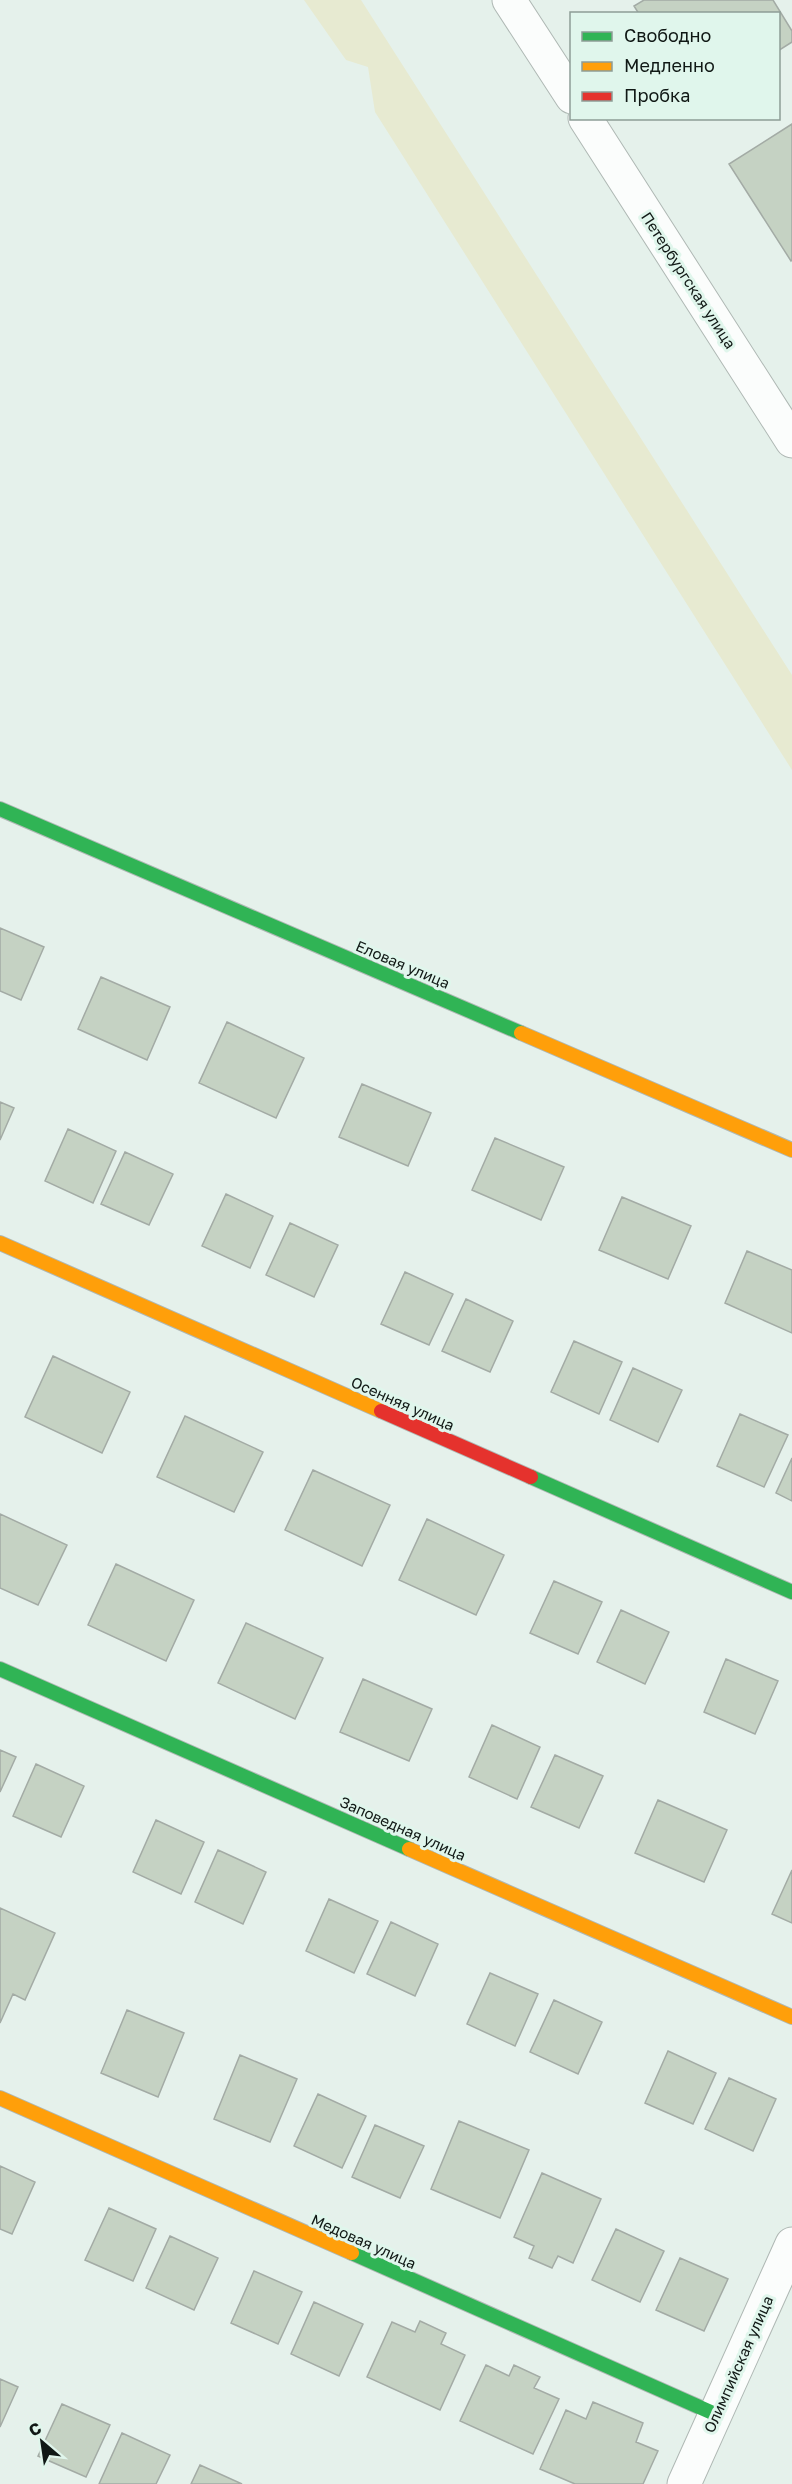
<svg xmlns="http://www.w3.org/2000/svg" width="792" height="2484" font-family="'Golos Text',sans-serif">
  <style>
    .green { fill: #e7ead1 }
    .building { fill: #c5d2c3; stroke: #a3aba5; stroke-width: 1.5 }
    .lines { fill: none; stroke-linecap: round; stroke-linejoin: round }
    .street-casing { stroke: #afb8b4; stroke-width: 35 }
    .fast-casing { stroke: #afb8b4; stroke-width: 16 }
    .slow-casing { stroke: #afb8b4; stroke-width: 16 }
    .jam-casing { stroke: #afb8b4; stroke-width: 16 }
    .street { stroke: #fbfdfc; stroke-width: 33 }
    .fast { stroke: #30b455; stroke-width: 14 }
    .slow { stroke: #ff9f0a; stroke-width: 14 }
    .jam { stroke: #e5322d; stroke-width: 14 }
    .labels { text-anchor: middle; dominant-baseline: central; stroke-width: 6; stroke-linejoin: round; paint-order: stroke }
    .street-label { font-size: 15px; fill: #101815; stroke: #e0f6ec }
  </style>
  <rect width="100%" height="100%" fill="#e5f1eb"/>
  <!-- green -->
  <path class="green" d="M304,0H361L792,675V770L375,112L368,67L346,60Z"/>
  <!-- building -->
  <path class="building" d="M644,0H773L792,31V42L778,51V14H639L634,6Z
    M792,124V260L791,261L729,164Z
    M0,928L44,947L21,1000L0,991Z
    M101,977L170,1007L147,1060L78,1029Z
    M227,1022L304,1058L276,1118L199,1083Z
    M362,1084L431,1113L408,1166L339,1137Z
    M0,1102L14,1108L0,1140Z
    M68,1129L116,1151L93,1203L45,1181Z
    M495,1138L564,1167L541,1220L472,1190Z
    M125,1152L173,1174L149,1225L101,1204Z
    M226,1194L273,1216L250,1268L202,1246Z
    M622,1197L691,1226L668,1279L599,1250Z
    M290,1223L338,1245L314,1297L266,1275Z
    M747,1251L792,1270V1333L725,1303Z
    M405,1272L453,1294L429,1345L381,1324Z
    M466,1299L513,1321L490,1372L442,1351Z
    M574,1341L622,1362L599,1414L551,1392Z
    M53,1356L130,1392L102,1453L25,1417Z
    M633,1368L682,1390L658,1442L610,1420Z
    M740,1414L788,1435L764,1487L717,1466Z
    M185,1416L263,1452L234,1512L157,1477Z
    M792,1458V1501L776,1493Z
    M313,1470L390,1505L362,1566L285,1530Z
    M0,1514L67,1545L38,1605L0,1588Z
    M427,1519L504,1555L476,1615L399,1580Z
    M116,1564L194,1600L166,1661L88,1625Z
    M554,1581L602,1602L578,1654L530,1633Z
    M621,1610L669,1632L645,1684L597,1662Z
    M246,1623L323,1658L295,1719L218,1683Z
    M726,1659L778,1681L755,1734L704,1712Z
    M363,1679L432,1709L409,1761L340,1732Z
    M492,1725L540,1747L517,1799L469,1777Z
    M0,1750L16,1757L0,1792Z
    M555,1755L603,1776L579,1828L531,1807Z
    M36,1764L84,1786L61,1837L13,1816Z
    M658,1800L727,1830L704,1882L635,1853Z
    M156,1820L204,1842L181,1894L133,1872Z
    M218,1850L266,1872L243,1924L195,1902Z
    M792,1870V1923L772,1914Z
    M329,1899L378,1921L354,1973L306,1951Z
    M0,1908L55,1933L25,2000L13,1994L0,2023Z
    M391,1922L438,1944L415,1996L367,1974Z
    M490,1973L538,1994L515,2046L467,2024Z
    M554,2000L602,2022L578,2074L530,2052Z
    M127,2010L184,2033L158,2097L101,2073Z
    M668,2051L716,2073L693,2124L645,2103Z
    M240,2055L297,2079L270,2142L214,2119Z
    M729,2078L776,2099L753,2151L705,2129Z
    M318,2094L366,2116L342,2168L294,2146Z
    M459,2121L529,2150L500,2218L431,2189Z
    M375,2125L424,2146L400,2198L352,2177Z
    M0,2166L35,2182L12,2234L0,2229Z
    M542,2173L601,2199L573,2263L558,2256L552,2268L529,2258L534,2246L514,2237Z
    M109,2208L156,2229L133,2281L85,2260Z
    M616,2229L664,2251L640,2302L592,2280Z
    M170,2236L218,2258L194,2310L146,2288Z
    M680,2258L728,2279L704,2331L656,2310Z
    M254,2271L302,2292L278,2344L231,2323Z
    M314,2302L363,2324L339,2376L291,2354Z
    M420,2321L446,2333L441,2344L465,2355L440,2410L367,2377L392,2322L415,2332Z
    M486,2365L509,2376L514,2365L540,2377L534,2388L559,2399L533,2454L460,2421Z
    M0,2379L18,2387L0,2427Z
    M593,2402L643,2423L636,2442L658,2451L643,2484H575L540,2469L566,2410L586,2419Z
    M62,2404L110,2425L86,2477L38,2456Z
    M122,2433L170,2455L156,2484H99Z
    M200,2465L242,2484H191Z"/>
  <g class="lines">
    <defs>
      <path id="street" d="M509,0L572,97
        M585,118L792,441
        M684,2484L792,2244"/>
      <path id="fast" d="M0,809L521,1033
        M531,1477L792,1592
        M0,1669L409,1849
        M352,2253L715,2414"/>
      <path id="slow" d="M521,1033L792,1150
        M0,1243L381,1411
        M409,1849L792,2017
        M0,2098L352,2253"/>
      <path id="jam" d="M381,1411L531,1477"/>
    </defs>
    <!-- street casing -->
    <use href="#street" class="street-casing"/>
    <!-- fast casing -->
    <use href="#fast" class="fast-casing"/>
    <!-- slow casing -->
    <use href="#slow" class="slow-casing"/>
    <!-- jam casing -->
    <use href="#jam" class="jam-casing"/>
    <!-- street -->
    <use href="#street" class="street"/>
    <!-- fast -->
    <use href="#fast" class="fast"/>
    <!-- slow -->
    <use href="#slow" class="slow"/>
    <!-- jam -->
    <use href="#jam" class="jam"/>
  </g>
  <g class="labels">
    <!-- street labels -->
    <g class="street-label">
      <text transform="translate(689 280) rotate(57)">Петербургская улица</text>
      <text transform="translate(403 964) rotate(23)">Еловая улица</text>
      <text transform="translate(403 1403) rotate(24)">Осенняя улица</text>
      <text transform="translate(403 1828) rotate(24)">Заповедная улица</text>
      <text transform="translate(364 2241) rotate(24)">Медовая улица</text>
      <text transform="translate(738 2364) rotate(-66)">Олимпийская улица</text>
    </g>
  </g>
  <!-- legend -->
  <rect x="570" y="12" width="210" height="108" fill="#e0f6ec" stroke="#8d9d96" stroke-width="1.5"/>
  <rect x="582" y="32" width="30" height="9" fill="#30b455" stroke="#8d9d96" stroke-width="1.5"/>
  <text x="624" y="42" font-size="18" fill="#101815">Свободно</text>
  <rect x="582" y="62" width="30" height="9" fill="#ff9f0a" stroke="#8d9d96" stroke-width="1.5"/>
  <text x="624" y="72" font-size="18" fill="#101815">Медленно</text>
  <rect x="582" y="92" width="30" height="9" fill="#e5322d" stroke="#8d9d96" stroke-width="1.5"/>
  <text x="624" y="102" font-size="18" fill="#101815">Пробка</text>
  <!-- north arrow -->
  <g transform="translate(42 2442) rotate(331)" stroke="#e0f6ec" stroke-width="4.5" paint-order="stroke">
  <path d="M0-4.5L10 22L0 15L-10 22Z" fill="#101815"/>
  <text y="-9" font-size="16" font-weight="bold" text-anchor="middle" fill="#101815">С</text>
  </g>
</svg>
